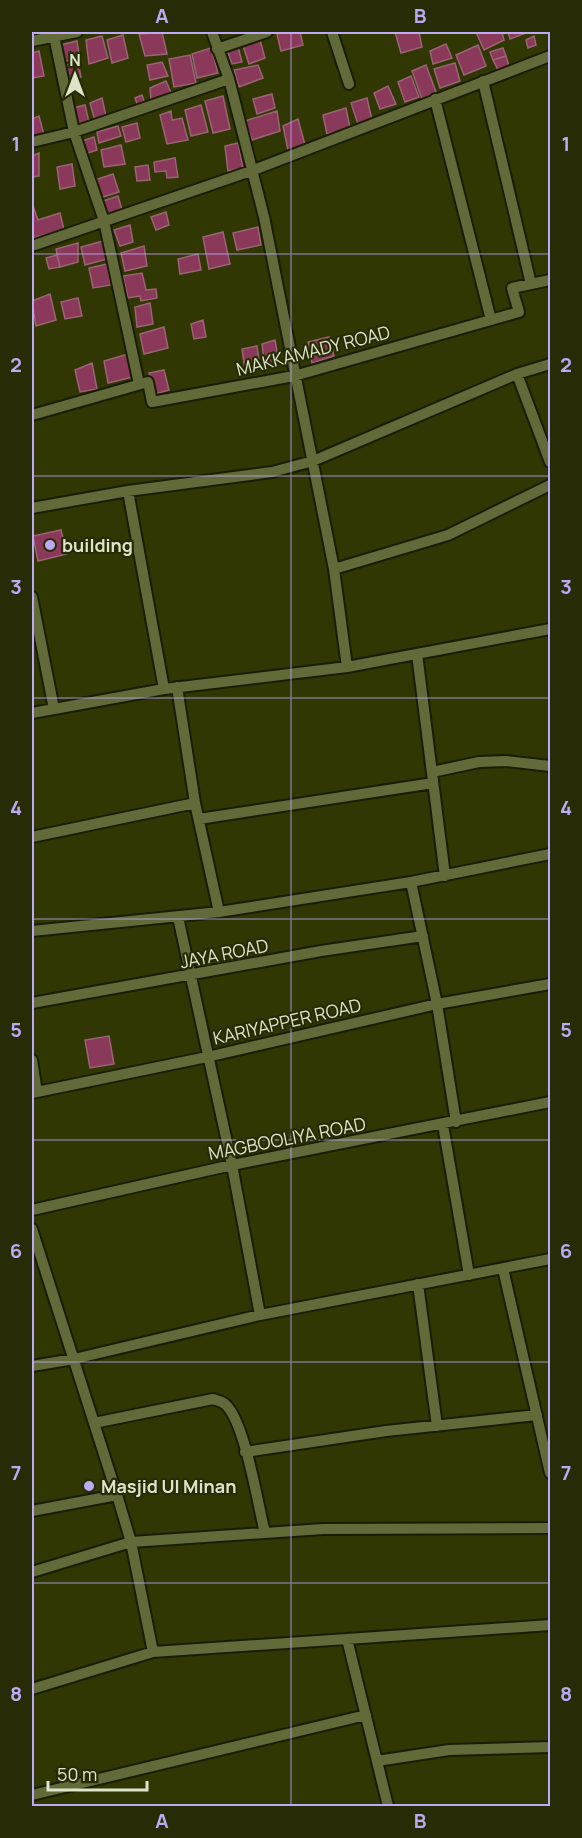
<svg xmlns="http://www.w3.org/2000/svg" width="582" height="1838" font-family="Manrope,sans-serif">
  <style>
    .building { fill: #8a395a; stroke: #996476; stroke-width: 1.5 }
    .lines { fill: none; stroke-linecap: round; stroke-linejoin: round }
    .minor-casing { stroke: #191d04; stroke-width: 14 }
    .minor { stroke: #616a38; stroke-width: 10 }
    .grid { fill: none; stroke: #bea9f4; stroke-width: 1.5; stroke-opacity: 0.55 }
    .poi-dot { fill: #bea9f4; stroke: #272c06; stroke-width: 2 }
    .labels { text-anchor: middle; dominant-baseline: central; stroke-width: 4.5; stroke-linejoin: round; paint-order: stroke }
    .street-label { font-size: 18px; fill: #dee4c9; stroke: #272c06 }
    .poi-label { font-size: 18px; font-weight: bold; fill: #dee4c9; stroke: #272c06; text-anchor: start }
    .neatline { fill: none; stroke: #bea9f4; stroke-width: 2 }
    .grid-label { font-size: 20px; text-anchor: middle; font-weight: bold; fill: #bea9f4 }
  </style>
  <rect width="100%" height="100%" fill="#313702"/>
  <!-- building -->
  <path class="building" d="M162,32L167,54L145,56L139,34Z
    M285,32H300L303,45L281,51L277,34Z
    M395,32H419L422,47L401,53Z
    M476,32H502L504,40L484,50Z
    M508,32H525L526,33L510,39Z
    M123,35L128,58L112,63L107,40Z
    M102,36L108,58L89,64L86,40Z
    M534,36L536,45L528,48L526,40Z
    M260,40L265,58L249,64L243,46Z
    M77,41L80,60L63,61L60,45Z
    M446,44L452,58L433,64L430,51Z
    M478,45L486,66L464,75L456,55Z
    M238,47L242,62L232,64L227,50Z
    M211,48L218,73L197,78L192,54Z
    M503,48L506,56L493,60L490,52Z
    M39,51L44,76L32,78V53Z
    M190,55L196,83L174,87L169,59Z
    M506,56L509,66L498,70L493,60Z
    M162,62L168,76L150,80L147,65Z
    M78,63L81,77L69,80L66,65Z
    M455,63L460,81L440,88L434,69Z
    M258,65L263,78L239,87L234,70Z
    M426,65L436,92L422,99L412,71Z
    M411,76L419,97L405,102L398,82Z
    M166,81L172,95L151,101L150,88Z
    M388,86L396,104L380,109L374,93Z
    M272,94L275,108L257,114L253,99Z
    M142,95L145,104L138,107L135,98Z
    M223,96L230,129L213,133L205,101Z
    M102,98L106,116L95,121L90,103Z
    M367,98L372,120L358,124L351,103Z
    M85,105L89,122L72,125L69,109Z
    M201,105L208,132L191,136L185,110Z
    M346,108L350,128L327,134L323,115Z
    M171,111L172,120L182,118L188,140L167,144L160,115Z
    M277,111L280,131L252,140L245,121Z
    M39,116L44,135L32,137V119Z
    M298,119L305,145L288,150L283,126Z
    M137,123L140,138L126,142L122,127Z
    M118,126L121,136L99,143L97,132Z
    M94,137L97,150L85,154L82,141Z
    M238,143L243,168L228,171L225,146Z
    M121,145L125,164L104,167L101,150Z
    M39,153V176L32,177V156Z
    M175,158L178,177L167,178L166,171L155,172L154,162Z
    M72,164L75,186L60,189L57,167Z
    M148,165L150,180L137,181L135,167Z
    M113,174L119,192L100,198L95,180Z
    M118,196L122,210L106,214L103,201Z
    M33,206L38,220L60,213L64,230L32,238Z
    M166,212L169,225L156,230L151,217Z
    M130,225L133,242L120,246L114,230Z
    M258,227L261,245L237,250L233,233Z
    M223,232L230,264L209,269L203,237Z
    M103,241L107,259L85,265L81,247Z
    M78,243V262L60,267L56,249Z
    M144,246L147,266L125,271L121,253Z
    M198,254L201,270L180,274L178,259Z
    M57,255L60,267L49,269L46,258Z
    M107,264L111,285L93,288L89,268Z
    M142,273L146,290L156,289L157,298L141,301L140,296L128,298L123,276Z
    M50,294L56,320L36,326L32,301Z
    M78,298L82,316L65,319L61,302Z
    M150,303L153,324L137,327L135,307Z
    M203,320L206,337L194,339L191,324Z
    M164,327L168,348L144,354L140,334Z
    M329,337L334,356L312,363L308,342Z
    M275,340L279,363L265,366L262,344Z
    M257,346L260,367L245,370L242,349Z
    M128,354L133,377L108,383L104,361Z
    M92,363L97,389L80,392L75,370Z
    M164,370L169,390L155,394L149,373Z
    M61,530L67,554L38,561L33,536Z
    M109,1036L114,1064L90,1068L85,1040Z"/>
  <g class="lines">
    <defs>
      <path id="minor" d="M212,32L229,79L264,217L334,569L347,667
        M332,32L349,84
        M54,36L74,132L104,221L139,384
        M32,41L77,32
        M217,49L267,32
        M483,81L531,284
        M435,99L491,320
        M32,142L74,132L229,79
        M32,246L251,171L550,56
        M517,374L550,462
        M32,415L148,382L152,402L294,376L519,312L512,288L550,280
        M128,491L164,689
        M32,508L128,491L272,472L313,461L517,374L550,364
        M334,569L448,535L550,485
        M32,597L54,709
        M417,654L445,876
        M177,687L195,803
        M32,713L164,689L347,667L550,629
        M432,772L479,762L506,761L550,766
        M199,819L433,783
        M32,837L195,803L219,912
        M411,882L437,1004L456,1122
        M178,917L232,1165L260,1315
        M32,931L219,912L411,882L550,854
        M32,1003L321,951L423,936
        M32,1060L37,1092
        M32,1093L207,1057L437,1004L550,984
        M443,1125L469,1275
        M32,1210L232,1165L550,1102
        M32,1229L117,1495
        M503,1269L550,1473
        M418,1284L437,1426
        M32,1366L74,1359L260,1315L550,1259
        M94,1423L213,1399C218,1401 222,1401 226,1405C245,1423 258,1505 265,1533
        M245,1452L386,1431L537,1415
        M32,1511L117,1495L131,1542L323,1529L550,1528
        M32,1572L131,1542L153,1652
        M32,1689L153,1652L347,1639
        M377,1761L449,1750L550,1747
        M32,1795L366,1715
        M388,1806L347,1639L550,1625"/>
    </defs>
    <!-- minor casing -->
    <use href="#minor" class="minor-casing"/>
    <!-- minor -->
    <use href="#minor" class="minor"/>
  </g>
  <!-- grid -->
  <path class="grid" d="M291,32V1806M32,254H550M32,476H550M32,698H550M32,919H550M32,1140H550M32,1362H550M32,1583H550"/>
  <!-- markers -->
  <g class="poi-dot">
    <circle cx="50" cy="545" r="6"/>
    <circle cx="89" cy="1486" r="6"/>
  </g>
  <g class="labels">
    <!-- street labels -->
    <g class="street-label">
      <text transform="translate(313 350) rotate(-14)">MAKKAMADY ROAD</text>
      <text transform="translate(224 953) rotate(-11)">JAYA ROAD</text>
      <text transform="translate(287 1021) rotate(-13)">KARIYAPPER ROAD</text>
      <text transform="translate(287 1138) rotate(-11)">MAGBOOLIYA ROAD</text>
    </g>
    <!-- poi labels -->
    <g class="poi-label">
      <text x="62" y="545">building</text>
      <text x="101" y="1486">Masjid Ul Minan</text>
    </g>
  </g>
  <!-- border -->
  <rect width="582" height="1838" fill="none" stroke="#272c06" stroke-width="66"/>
  <!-- north arrow -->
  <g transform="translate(75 75)" stroke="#272c06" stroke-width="4.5" paint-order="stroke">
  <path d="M0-4.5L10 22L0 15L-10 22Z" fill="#dee4c9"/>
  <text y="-9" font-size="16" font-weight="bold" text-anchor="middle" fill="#dee4c9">N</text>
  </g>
  <!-- scale -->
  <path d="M48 1781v9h99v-9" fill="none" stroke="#dee4c9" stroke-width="3"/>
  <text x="57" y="1781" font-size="18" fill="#dee4c9" stroke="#272c06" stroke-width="4.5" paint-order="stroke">50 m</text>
  <rect x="33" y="33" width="516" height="1772" class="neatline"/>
  <g class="grid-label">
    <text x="162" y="23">A</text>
    <text x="420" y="23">B</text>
    <text x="16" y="151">1</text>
    <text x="566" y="151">1</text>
    <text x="16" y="372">2</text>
    <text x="566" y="372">2</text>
    <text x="16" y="594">3</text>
    <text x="566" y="594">3</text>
    <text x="16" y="815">4</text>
    <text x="566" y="815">4</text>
    <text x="16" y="1037">5</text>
    <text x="566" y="1037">5</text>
    <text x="16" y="1258">6</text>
    <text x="566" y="1258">6</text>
    <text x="16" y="1480">7</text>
    <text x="566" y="1480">7</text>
    <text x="16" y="1701">8</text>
    <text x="566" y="1701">8</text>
    <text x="162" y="1828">A</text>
    <text x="420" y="1828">B</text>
  </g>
</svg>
